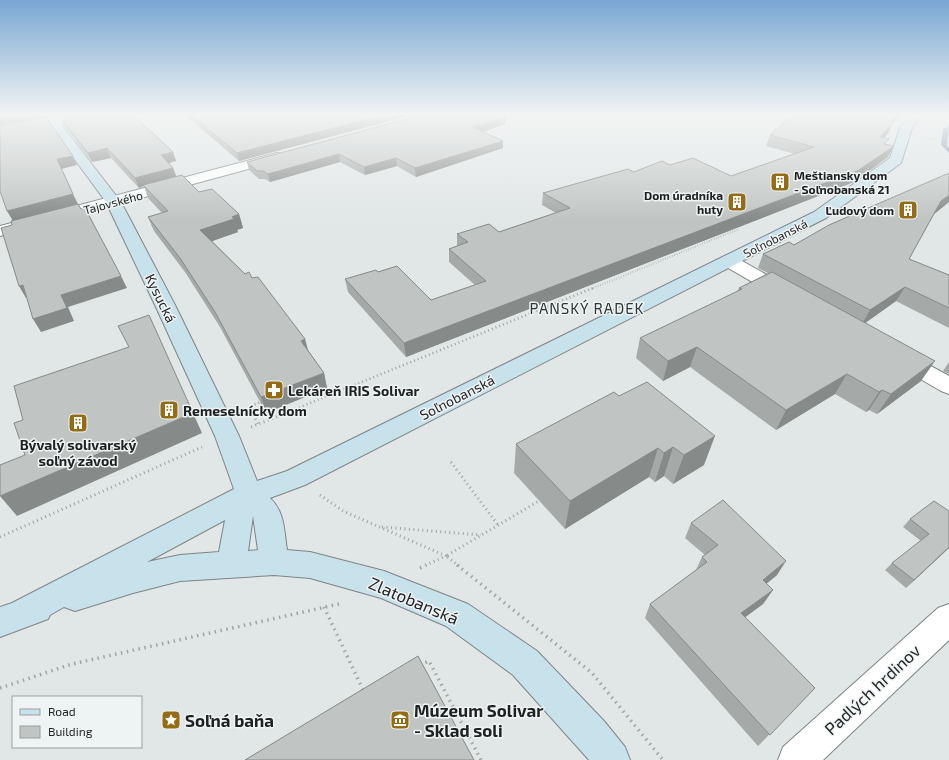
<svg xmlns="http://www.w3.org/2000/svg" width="949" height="760" font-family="'Exo 2',sans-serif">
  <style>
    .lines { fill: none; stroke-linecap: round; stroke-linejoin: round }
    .stream { fill: #7392b0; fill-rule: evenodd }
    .street-casing { stroke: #7f8484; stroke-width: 2 }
    .secondary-casing { stroke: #7f8484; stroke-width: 2 }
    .path-far4 { stroke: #9fa3a3; stroke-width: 1.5; stroke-dasharray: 0.5 2; stroke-linecap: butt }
    .path-far3 { stroke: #9fa3a3; stroke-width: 2; stroke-dasharray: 0.5 2; stroke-linecap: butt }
    .path-far2 { stroke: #9fa3a3; stroke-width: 2.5; stroke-dasharray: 1 3; stroke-linecap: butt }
    .path-far1 { stroke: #9fa3a3; stroke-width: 3; stroke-dasharray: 1 3.5; stroke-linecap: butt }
    .path { stroke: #9fa3a3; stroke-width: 3.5; stroke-dasharray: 1.5 4.5; stroke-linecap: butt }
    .street { fill: #fff; fill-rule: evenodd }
    .secondary { fill: #c8e2eb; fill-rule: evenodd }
    .wall { fill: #a5a9a8 }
    .shaded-wall { fill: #868a88 }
    .building { fill: #c0c5c3; stroke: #868a88 }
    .labels { text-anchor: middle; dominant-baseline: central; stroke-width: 3; stroke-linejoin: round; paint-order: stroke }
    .far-poi-label { font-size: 12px; font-weight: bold; fill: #1f2021; stroke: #eef3f3; text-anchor: end }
    .far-street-label { font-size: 12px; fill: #1f2021; stroke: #eef3f3 }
    .street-label { font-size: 14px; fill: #1f2021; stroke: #eef3f3 }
    .poi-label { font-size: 14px; font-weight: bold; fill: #1f2021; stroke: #eef3f3; text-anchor: start }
    .neighbourhood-label { font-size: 15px; letter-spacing: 1px; fill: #303434; stroke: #eef3f3 }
    .near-street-label { font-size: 17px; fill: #1f2021; stroke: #eef3f3 }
    .near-poi-label { font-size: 17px; font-weight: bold; fill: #1f2021; stroke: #eef3f3; text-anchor: start }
  </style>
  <rect width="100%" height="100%" fill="#e1e6e6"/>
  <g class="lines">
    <!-- stream -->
    <path class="stream" d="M949,126L947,145L949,148V153L941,145L943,129Z"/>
    <defs>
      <path id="street" d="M67,114H90L84,117L0,135V127Z
        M277,153L282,154L284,157L282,160L0,236V226Z
        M729,256L735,257L792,289L794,293L792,297L785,299L778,297L723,265L720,261L723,257Z
        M900,351L907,353L949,376V394L941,391L893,363L889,358L893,353Z
        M949,604V640L823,760H778L783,747L938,608Z"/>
      <path id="secondary" d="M54,114H66L63,127L121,202L175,305L239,436L257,481L287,471L814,212L890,158L900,128L910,114H922L912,128L901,163L826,218L305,485L270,498C285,512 284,531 287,550L310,552L384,571L468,604L537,651L604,721L625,747L630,760H589L513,675L446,626L381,598L310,578L274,575L180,581L133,593L75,611L64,607L50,615L48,619L0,637V607L12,603L234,489L215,436L155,305L106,202L51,127ZM253,516L258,550L248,551ZM225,520L219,552L180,555L147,562Z"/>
    </defs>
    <!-- street casing -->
    <use href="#street" class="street-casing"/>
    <!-- secondary casing -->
    <use href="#secondary" class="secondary-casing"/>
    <!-- path-far4 -->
    <path class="path-far4" d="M926,138L949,143
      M295,146L313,141"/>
    <!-- path-far3 -->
    <path class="path-far3" d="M591,289L739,229"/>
    <!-- path-far2 -->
    <path class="path-far2" d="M252,412L249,407L261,402
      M288,412L593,288"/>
    <!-- path-far1 -->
    <path class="path-far1" d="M251,411L258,424
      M251,427L291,411
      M451,462L498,525
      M320,495L343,511L446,556L424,566
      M382,527L481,535
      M0,537L202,447
      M459,566L446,556L539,501"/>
    <!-- path -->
    <path class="path" d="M457,565L592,673L663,760
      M420,568L426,565
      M324,607L364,692
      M420,665L429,661L481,760
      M0,688L72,664L339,604"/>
    <!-- street -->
    <use href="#street" class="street"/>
    <!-- secondary -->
    <use href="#secondary" class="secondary"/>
  </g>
  <!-- wall -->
  <path class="wall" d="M184,114H416L239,161Z
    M504,116L505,124L483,132L503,141V148L416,177L397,166L365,175L340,162L270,182L265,179H259L249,170L247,162Z
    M61,118L173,152L176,161L169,163L173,168L176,176L199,192L239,214L243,228L237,230L238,232L212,241L245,274L252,278L305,339L308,350L324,373L327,388L266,413L220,327L185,272L154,231L148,217L162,213L148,198L144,186L139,188L111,158L92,162L65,127Z
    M892,124L889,132L884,138L886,144L888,157L854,182L406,357L348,292L345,279L378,272L431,300L475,285L449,262V249L457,246V234L499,232L556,213L542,205L543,193L634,172L670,165L731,176L795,154L766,146L770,135Z
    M949,173V202L934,214L909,259L949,275V328L896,301L865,323L921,381L877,414L869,410L866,412L835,394L776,430L690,367L663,381L636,358L640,338L737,292L739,288L768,273L758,268L763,254L794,245Z
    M949,362V374L943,371Z
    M619,396L704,465L673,484L664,476L655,482L649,477L565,529L514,473L516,444Z
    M949,511V548L906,588L885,570L892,563L921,541L903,527L910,519Z
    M691,523L777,575L766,584L773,590L763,604L745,617L815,688L758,746L645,618L650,604L696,570L702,557L705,555L685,538Z"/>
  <!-- shaded-wall -->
  <path class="shaded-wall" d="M9,114H53L52,115L0,125V116Z
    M388,114H416L239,161L237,153Z
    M494,114H511L494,119Z
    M897,114H902L892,124L889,132L875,148L880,137L891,121Z
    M506,117L505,124L473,135V127Z
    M503,141V148L416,177L415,168Z
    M894,146L888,157L854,182L406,357L404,343Z
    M107,148L111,158L92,162L88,153Z
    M173,152L176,161L164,164L161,155Z
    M339,154L340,162L270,182L268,174Z
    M73,156L77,165L61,169L57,159Z
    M396,158L397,166L365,175L364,167Z
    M173,168L177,178L143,185L144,186L139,188L135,178Z
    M73,194L78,204L13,221L7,211Z
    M949,195V202L933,215L941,201Z
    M239,214L243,228L237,230L238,232L204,244L200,230L232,217Z
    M121,276L127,288L68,307L74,321L41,332L33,319L61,295Z
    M23,285L31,297L26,298L19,286Z
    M905,287L896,301L861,326L870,310Z
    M149,315L202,433L17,516L0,496L193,413Z
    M305,339L309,355L301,341Z
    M697,347L690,367L663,381L668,361Z
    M935,361L921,381L877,414L891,394Z
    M324,373L327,388L266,413L261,397Z
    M847,374L835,394L776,430L786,410Z
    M882,390L869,410L866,412L879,392Z
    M715,436L704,465L673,484L684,455Z
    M673,447L664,476L655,482L664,453Z
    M658,448L649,477L565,529L570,501Z
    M949,547V548L906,588L914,580Z
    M786,561L777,575L754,594L763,580Z
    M773,590L763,604L732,627L741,613Z"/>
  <!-- building -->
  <path class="building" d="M0,114H9L0,116Z
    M62,114H132L173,152L161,155L173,168L135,178L107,148L88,153L61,118Z
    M190,114H388L237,153Z
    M425,114H500L506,117L473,127L503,141L415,168L396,158L364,167L339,154L268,174L263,171H257L247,162Z
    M795,114H897L891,121L894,122L880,137L889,139L884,144L894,146L859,170L404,343L345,279L376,270L378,272L397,266L431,300L486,281L449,249L468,242L457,234L489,224L499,232L570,208L543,193L628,169L634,172L662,161L670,165L693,158L731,176L814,147L770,135Z
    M46,117L73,156L57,159L73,194L7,211L0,191V126Z
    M949,173V195L941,201L909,259L949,275V308L905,287L870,310L763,254L789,242L794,245L829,225Z
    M182,175L199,192L212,189L239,214L232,217L234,219L200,230L245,274L249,272L252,278L258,277L305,339L301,341L324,373L261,397L215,312L180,258L148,217L168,211L143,185Z
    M78,204L81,209L85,208L121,276L61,295L67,308L33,319L23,285L19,286L1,228L12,225L11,221Z
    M772,272L935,361L891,394L882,390L879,392L847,374L786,410L697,347L668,361L640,338L742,289L739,288Z
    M149,315L193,413L0,496V465L25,455L14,423L23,420L14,386L129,347L118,326Z
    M647,382L715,436L684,455L673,447L664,453L658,448L570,501L516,444L614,392L619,396Z
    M723,500L786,561L763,580L773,590L741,613L815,688L770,735L650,604L707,562L702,557L718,545L691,523Z
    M934,501L949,511V547L914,580L892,563L929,534L910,519Z
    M418,656L474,760H245Z"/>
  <!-- sky -->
  <linearGradient id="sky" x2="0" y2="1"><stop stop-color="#79a6d2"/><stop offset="0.52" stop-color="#f2f4f4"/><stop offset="1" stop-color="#f2f4f4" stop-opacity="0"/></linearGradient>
  <rect width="949" height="220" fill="url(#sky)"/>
  <!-- icons -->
  <defs>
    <symbol id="building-square" viewBox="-11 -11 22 22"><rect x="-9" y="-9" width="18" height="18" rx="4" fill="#956c16" stroke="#eef3f3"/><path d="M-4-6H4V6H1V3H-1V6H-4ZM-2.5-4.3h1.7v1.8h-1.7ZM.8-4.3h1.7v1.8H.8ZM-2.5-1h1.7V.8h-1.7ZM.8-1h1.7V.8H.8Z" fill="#fff"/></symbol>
    <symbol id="pharmacy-square" viewBox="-11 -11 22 22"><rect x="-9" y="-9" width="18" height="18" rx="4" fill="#956c16" stroke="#eef3f3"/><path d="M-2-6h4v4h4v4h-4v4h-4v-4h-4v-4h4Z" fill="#fff"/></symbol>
    <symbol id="sight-square" viewBox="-11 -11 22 22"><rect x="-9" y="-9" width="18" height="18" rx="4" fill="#956c16" stroke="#eef3f3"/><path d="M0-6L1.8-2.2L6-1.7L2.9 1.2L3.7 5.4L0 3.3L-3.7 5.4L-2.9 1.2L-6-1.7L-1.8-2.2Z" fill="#fff"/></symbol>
    <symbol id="museum-square" viewBox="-11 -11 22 22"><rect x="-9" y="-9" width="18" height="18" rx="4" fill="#956c16" stroke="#eef3f3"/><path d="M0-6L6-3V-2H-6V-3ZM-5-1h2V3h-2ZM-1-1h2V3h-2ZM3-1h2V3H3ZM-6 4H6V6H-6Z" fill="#fff"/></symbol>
  </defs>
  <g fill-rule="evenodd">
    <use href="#building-square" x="769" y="171" width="22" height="22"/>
    <use href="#building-square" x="726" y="191" width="22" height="22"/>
    <use href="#building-square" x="897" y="199" width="22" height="22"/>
    <use href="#pharmacy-square" x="263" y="379" width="22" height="22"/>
    <use href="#building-square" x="158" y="399" width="22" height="22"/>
    <use href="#building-square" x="67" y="412" width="22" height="22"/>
    <use href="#sight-square" x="160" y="709" width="22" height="22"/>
    <use href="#museum-square" x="389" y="709" width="22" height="22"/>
  </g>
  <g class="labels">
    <!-- far-poi labels -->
    <g class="far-poi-label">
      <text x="794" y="175" text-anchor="start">Meštiansky dom<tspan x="794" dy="14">- Soľnobanská 21</tspan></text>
      <text x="723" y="195">Dom úradníka<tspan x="723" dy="14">huty</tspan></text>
      <text x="894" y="210">Ľudový dom</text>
    </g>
    <!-- far-street labels -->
    <g class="far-street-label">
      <text transform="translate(113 202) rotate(-15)">Tajovského</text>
      <text transform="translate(775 238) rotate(-27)">Soľnobanská</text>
    </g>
    <!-- street labels -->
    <g class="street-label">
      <text transform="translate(161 298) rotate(64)">Kysucká</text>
      <text transform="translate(457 397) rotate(-27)">Soľnobanská</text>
    </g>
    <!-- poi labels -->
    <g class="poi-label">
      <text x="288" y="390">Lekáreň IRIS Solivar</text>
      <text x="183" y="410">Remeselnícky dom</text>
      <text x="78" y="444" text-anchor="middle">Bývalý solivarský<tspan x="78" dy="16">soľný závod</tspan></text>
    </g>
    <!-- neighbourhood labels -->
    <g class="neighbourhood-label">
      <text x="587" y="308">PANSKÝ RADEK</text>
    </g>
    <!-- near-street labels -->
    <g class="near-street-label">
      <text transform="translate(414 600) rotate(23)">Zlatobanská</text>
      <text transform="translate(872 689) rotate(-43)">Padlých hrdinov</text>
    </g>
    <!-- near-poi labels -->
    <g class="near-poi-label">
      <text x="414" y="710">Múzeum Solivar<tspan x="414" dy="20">- Sklad soli</tspan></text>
      <text x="185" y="720">Soľná baňa</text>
    </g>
  </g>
  <!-- legend -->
  <rect x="12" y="696" width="130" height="52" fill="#eef3f3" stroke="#9b9f9f"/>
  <rect x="20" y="709" width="20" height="6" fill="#c8e2eb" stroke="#9b9f9f"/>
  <text x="48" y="716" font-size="12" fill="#1f2021">Road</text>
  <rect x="20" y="726" width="20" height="12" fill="#c0c5c3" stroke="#9b9f9f"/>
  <text x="48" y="736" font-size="12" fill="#1f2021">Building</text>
</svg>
